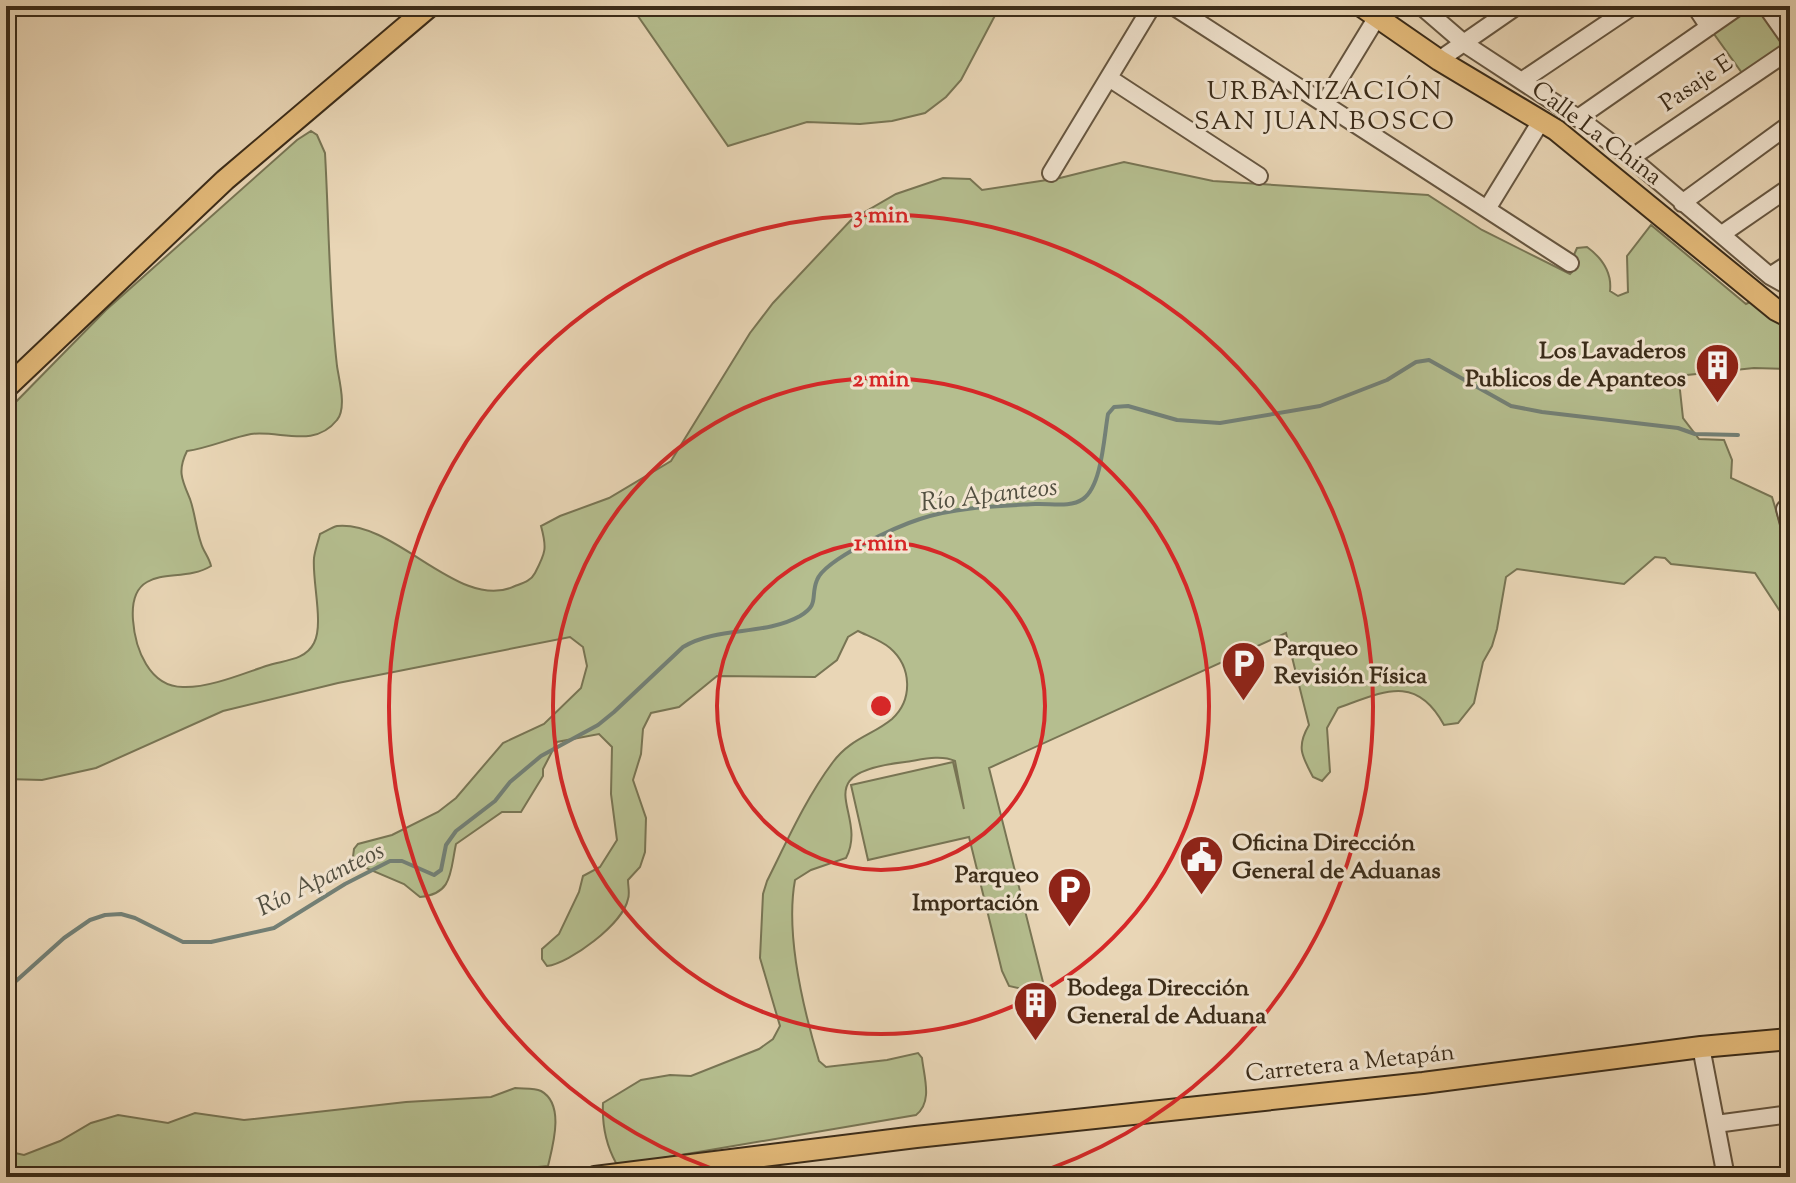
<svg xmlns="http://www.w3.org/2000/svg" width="1796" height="1183" font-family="'Sorts Mill Goudy',serif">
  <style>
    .green { fill: #b5be8f; stroke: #787554; stroke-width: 2 }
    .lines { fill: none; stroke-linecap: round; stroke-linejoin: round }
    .stream { stroke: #738076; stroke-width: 4 }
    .minor-casing { stroke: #665640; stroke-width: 20 }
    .major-casing { stroke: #3b2c19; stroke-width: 24 }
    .minor { stroke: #f1e4d0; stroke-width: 16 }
    .major { stroke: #e4bb7b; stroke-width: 20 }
    .ring { fill: none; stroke: #d62828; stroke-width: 4 }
    .labels { text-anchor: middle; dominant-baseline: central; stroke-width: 6; stroke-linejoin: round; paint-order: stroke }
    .street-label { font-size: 24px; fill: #3b2c19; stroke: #f1e4d0 }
    .poi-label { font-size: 24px; font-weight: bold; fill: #3b2c19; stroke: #f1e4d0; text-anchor: start }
    .neighbourhood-label { font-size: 26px; letter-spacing: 2px; fill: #3b2c19; stroke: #f1e4d0 }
    .water-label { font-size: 26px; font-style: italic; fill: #524f40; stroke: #f1e4d0 }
    .centre { fill: #d62828; stroke: #f1e4d0; stroke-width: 4 }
    .ring-label { font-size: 24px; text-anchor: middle; font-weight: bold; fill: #d62828; stroke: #f1e4d0; stroke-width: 6; stroke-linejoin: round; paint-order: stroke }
  </style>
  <rect width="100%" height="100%" fill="#e9d6b6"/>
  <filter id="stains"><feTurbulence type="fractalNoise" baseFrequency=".0025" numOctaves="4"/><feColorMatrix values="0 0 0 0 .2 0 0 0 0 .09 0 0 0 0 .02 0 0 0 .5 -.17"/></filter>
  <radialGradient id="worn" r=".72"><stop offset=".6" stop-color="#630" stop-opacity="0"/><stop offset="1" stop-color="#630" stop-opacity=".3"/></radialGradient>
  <!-- green -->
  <path class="green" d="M631,6H1000L961,80L946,97L925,113L892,121L860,124L807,122L728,146Z
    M1740,6H1766L1790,40L1747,80L1709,27Z
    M311,131L317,135L325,153C329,224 329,296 337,366C339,380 347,408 337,420C314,449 280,430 251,434C230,438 209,448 187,451C177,471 182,480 190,499C195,513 196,529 201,543C203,551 209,557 211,566C190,579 163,572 147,582C133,590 132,607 133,620C135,648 149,687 183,687C209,688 242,674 266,666C283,660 305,661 314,643C324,624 312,581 314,558C315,550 318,542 320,534C325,532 332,527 337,526C396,520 460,613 515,586C523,583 531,581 535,573C546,552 547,548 541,526L560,516L609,498L671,461L750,333L773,303L851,220L896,194L943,178L970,179L982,190L1060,178L1124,162L1213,181L1428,195L1482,230L1570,274L1575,269L1573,257L1577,248L1587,247C1602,258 1612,273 1610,291L1618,296L1628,292L1627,256L1651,225L1746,304L1752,301L1790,327V369L1754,368L1687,375L1679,381L1683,418L1699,439L1724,440L1732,460L1731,478L1772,497L1790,557V621L1787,622L1755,573L1671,564L1665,558L1655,557L1624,584L1517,569L1506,577L1497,629L1492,646L1483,662L1474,703L1458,723L1444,725C1416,673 1383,692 1338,708L1327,728L1330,772L1322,781L1313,777C1302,756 1296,747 1309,725L1286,633L989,768L1045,990L1041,993L1009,986L1002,971L969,837L868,860L851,785L953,762L964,809L955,761C940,754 920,760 905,762C801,774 870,812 846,858L811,870L795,880C785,935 803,1008 819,1061L826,1067L887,1060L918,1053L922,1058C924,1077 933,1102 916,1115L622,1165L616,1163C606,1145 602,1124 603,1103L641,1080L670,1075L691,1076L759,1049L773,1039L780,1026L760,958L763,894L767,881C787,841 806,798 833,762C851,738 873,735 892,719C913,700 912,667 890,648C882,641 868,636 858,631L848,637L837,660L815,677L717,676L679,707L651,713L643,729L641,754L633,780L646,818L645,852L640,867L628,880C628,886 630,894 628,899C623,924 570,963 547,966L542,959V949L559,934L579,892L583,876L600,867L617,840L611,794L612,747L599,734L557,742L543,769V776L521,812H502L456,844C450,872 453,894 420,897L404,884L359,865L353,857L354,849L358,844L392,835L438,812L456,798L503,743L544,724L581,688L587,666L583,647L570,637L338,683L223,711L96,768L42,780L6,779V412L106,310L297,140Z
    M515,1088C523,1089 534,1088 541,1091C565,1104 553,1145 548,1166L440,1177H6V1151L24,1155L60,1141L91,1123L118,1115L168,1123L195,1113L244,1120L406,1102L491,1097Z"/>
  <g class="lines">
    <!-- stream -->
    <path class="stream" d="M6,990L64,938L90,920L105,915L121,914L135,918L183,942H211L274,928L345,884L390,861H402L434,875L441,870L446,845L456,831L495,801L510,782L541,756L598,725L614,712L683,647C718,626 764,636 800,616C820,604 810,597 817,580C825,559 898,526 920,519C955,507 998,506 1035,504C1050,503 1070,508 1083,499C1102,486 1104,436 1108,414L1114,407L1128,406L1177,420L1220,423L1320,406L1387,380L1416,362L1429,360L1511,406L1542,412L1678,428L1695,434L1738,435"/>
    <defs>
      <path id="minor" d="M1173,6L1570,263
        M1421,6L1465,44L1578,118L1631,158L1770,276L1790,287
        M1695,6L1709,27
        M1766,6L1790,40
        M1439,60L1517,6
        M1109,78L1259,176
        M1523,80L1633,6
        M1324,104L1377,17
        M1578,118L1739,6
        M1631,158L1790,50
        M1051,173L1152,6
        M1682,203L1790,124
        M1487,209L1541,121
        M1722,234L1790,187
        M1770,276L1790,263
        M1785,509L1790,528
        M1701,1047L1726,1177
        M1716,1124L1790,1114"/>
      <path id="major" d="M1361,6L1439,60L1556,130L1776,310L1790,317
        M6,388L225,180L430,6
        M595,1177L916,1137L1423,1083L1701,1047L1790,1039"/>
    </defs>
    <!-- minor casing -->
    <use href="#minor" class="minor-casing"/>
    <!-- major casing -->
    <use href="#major" class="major-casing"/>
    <!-- minor -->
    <use href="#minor" class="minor"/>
    <!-- major -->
    <use href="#major" class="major"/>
  </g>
  <!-- distance rings -->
  <g class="ring">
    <circle cx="881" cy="706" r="164"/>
    <circle cx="881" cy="706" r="328"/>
    <path d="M737 1177A492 492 0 1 1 1025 1177"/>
  </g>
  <!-- icons -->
  <defs>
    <symbol id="building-pin" viewBox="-11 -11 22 30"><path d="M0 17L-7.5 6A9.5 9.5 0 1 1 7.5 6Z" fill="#8f2418" stroke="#f1e4d0"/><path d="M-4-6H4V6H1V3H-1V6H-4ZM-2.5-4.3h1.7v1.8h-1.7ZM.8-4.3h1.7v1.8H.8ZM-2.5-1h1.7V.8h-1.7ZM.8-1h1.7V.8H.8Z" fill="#fff"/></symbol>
    <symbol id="parking-pin" viewBox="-11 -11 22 30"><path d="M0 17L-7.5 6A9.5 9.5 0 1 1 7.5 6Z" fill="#8f2418" stroke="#f1e4d0"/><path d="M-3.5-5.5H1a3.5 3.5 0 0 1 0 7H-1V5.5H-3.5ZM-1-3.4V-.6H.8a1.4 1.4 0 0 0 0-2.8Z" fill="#fff"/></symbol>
    <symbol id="civic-pin" viewBox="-11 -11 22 30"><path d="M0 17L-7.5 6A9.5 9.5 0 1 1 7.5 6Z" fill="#8f2418" stroke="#f1e4d0"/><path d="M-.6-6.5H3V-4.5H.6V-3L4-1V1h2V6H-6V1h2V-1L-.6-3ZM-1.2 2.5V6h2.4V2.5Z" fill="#fff"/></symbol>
  </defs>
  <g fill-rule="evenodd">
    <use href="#building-pin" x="1692" y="340" width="51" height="69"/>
    <use href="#parking-pin" x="1218" y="638" width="51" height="69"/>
    <use href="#civic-pin" x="1176" y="832" width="51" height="69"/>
    <use href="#parking-pin" x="1044" y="864" width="51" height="69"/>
    <use href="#building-pin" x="1010" y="978" width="51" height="69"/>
  </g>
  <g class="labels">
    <!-- street labels -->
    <g class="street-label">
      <text transform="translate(1697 84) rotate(-34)">Pasaje E</text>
      <text transform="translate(1596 134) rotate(37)">Calle La China</text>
      <text transform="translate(1350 1064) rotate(-6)">Carretera a Metapán</text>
    </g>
    <!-- poi labels -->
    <g class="poi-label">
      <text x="1686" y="352" text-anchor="end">Los Lavaderos<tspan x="1686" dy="28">Publicos de Apanteos</tspan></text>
      <text x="1274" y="649">Parqueo<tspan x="1274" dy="28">Revisión Física</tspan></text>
      <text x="1232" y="844">Oficina Dirección<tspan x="1232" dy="28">General de Aduanas</tspan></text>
      <text x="1039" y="876" text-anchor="end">Parqueo<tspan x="1039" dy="28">Importación</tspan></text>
      <text x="1067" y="989">Bodega Dirección<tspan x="1067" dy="28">General de Aduana</tspan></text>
    </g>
    <!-- neighbourhood labels -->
    <g class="neighbourhood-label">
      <text x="1325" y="92">URBANIZACIÓN<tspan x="1325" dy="30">SAN JUAN BOSCO</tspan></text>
    </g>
    <!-- water labels -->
    <g class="water-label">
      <text transform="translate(989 496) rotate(-7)">Río Apanteos</text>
      <text transform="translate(321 880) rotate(-26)">Río Apanteos</text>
    </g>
  </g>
  <circle cx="881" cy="706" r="12" class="centre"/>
  <g class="ring-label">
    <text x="881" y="222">3 min</text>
    <text x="881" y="386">2 min</text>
    <text x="881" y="550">1 min</text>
  </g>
  <!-- margin -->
  <rect width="1796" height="1183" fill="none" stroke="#e9d6b6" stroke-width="32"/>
  <rect x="8" y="8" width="1780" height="1167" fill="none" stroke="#3b2c19" stroke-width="4"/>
  <rect x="16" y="16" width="1764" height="1151" fill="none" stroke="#3b2c19" stroke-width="2"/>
  <rect width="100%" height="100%" filter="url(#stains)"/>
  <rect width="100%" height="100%" fill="url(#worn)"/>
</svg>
